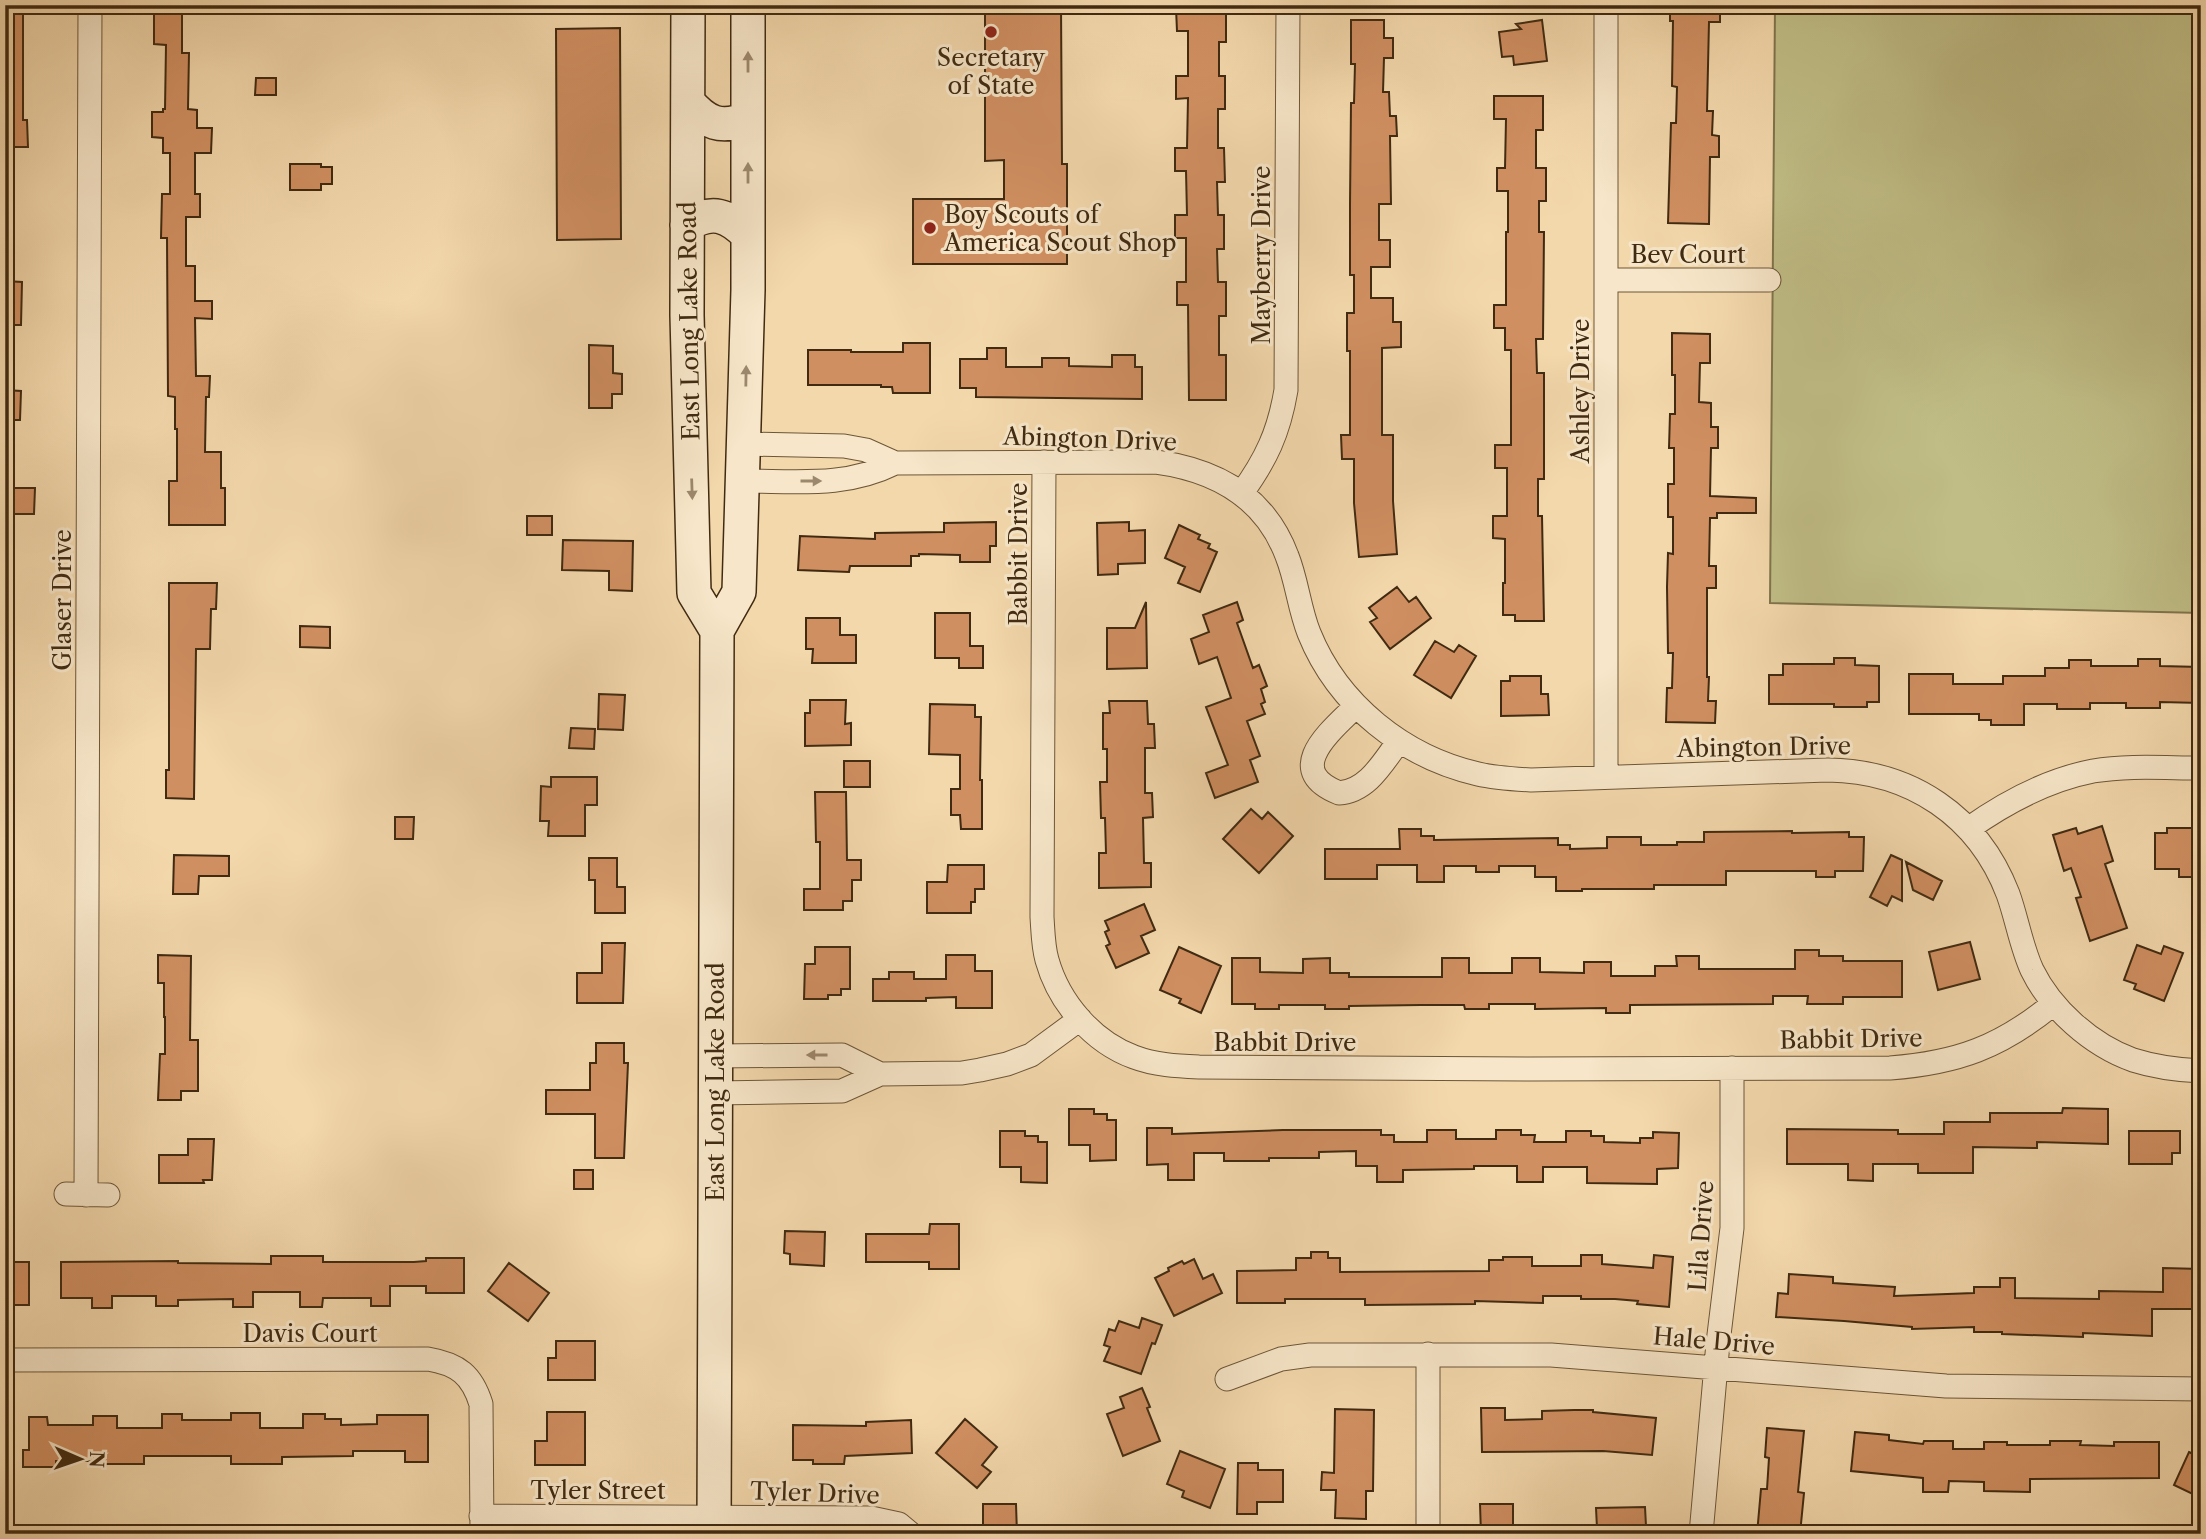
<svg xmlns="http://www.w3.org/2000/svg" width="2206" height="1539" font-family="'Libre Caslon Text',serif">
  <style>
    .green { fill: #c0bd86; stroke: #80744c; stroke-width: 2 }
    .building { fill: #d08f61; stroke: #402a11; stroke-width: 2 }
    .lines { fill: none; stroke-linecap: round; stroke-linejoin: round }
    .minor-casing { stroke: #6d5638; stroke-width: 25 }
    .secondary-casing { stroke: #402a11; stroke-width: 36 }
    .minor { stroke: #f7e6c9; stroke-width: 23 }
    .secondary { stroke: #f7e6c9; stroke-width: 33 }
    .oneway { fill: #9c886d }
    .poi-dot { fill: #8f2418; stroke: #f7e6c9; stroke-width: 2.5 }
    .labels { text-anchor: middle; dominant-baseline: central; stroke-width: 6; stroke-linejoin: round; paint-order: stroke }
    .poi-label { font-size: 24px; fill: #402a11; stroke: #f7e6c9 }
    .street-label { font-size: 24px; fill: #402a11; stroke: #f7e6c9 }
  </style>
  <rect width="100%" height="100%" fill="#f3d8ac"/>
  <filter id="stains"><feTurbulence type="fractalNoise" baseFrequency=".00286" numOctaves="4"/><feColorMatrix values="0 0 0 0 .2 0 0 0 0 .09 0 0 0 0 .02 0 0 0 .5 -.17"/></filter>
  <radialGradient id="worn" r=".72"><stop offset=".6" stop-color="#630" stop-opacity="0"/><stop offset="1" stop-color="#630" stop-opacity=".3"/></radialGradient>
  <!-- green -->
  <path class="green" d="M1775,5H2201V613L1770,603Z"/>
  <!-- building -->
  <path class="building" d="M5,5H23V120H27L28,147H5Z
    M985,5H1061L1062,164H1067V264H913V199H1004V160L985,161Z
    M1670,5H1720V22H1709L1707,111H1713L1712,135L1719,136V157H1710L1709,224L1668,223L1671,123H1676L1677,87L1672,86L1673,21H1670Z
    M1176,8H1226V42H1219V76H1225V109H1218V148H1224L1225,182H1217L1218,215H1224V249H1217L1218,282H1226V316H1219V355H1226V400H1189L1188,305H1177V282H1186V238H1175V215H1187L1186,171H1175V148H1187L1188,98L1176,99V76H1188V31H1177Z
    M154,12H182V53H189L188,109L197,110V128H212L211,153H195V194H200V217H186V266H195V301H212V319L195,318L196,376H210L209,397H206L205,452H221V488H225V525H169V481H177V429H175V397L168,396L167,238H161L162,194H170V153H163V138L152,137V112H163V109H165L166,45L154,44Z
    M1351,20H1384V38H1393V58H1384L1383,92H1389L1390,116H1396L1397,136H1390L1391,204H1379V240H1390V267H1371V298H1393V322H1401V347L1382,348V435H1393V501L1397,554L1359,557L1354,503V459H1342L1341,435H1350V351H1347V313H1354V275H1350V204L1351,103H1354L1355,64H1351Z
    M1542,20L1547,61L1514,65L1513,56L1502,57L1499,32L1521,29L1516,24Z
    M620,28L621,239L557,240L556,29Z
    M256,78H276V95H255Z
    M1494,96H1543V130H1536V168H1546V201H1539V232H1544L1543,339H1536L1537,373H1544V479H1538V516H1542L1544,621H1515V615H1503V583H1505V539L1493,538V516H1507V468H1495V445H1511V350H1505V328H1494V305H1506V232H1508V191H1497V168H1505L1506,119H1494Z
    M290,164H321V167H332V184H321V190H290Z
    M5,281L22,282L21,325H5Z
    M1672,333L1710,334V363H1700L1699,402L1711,403V427H1718V448H1711L1710,496L1756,498V513H1717V518H1710L1709,566H1716V588H1707V677H1709L1708,701H1716L1715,723L1666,722L1667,688H1672L1673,653H1668L1667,587L1668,553L1673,554V517H1668V484H1674V448H1669L1670,414H1675V375H1672Z
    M903,343H930V393H893L892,387H881V385H808V350H851V352H903Z
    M589,345L613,346V373L622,374V394H612V408H589Z
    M987,348H1006V367H1042V358H1069V366L1112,367V355H1135V367H1142V399L976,397V388H960V359H987Z
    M5,390L21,391L20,420H5Z
    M5,488H35L34,514H5Z
    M527,516H552V535H527Z
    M996,522V546H990V562H960V555L919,554V556H911V566H850L849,572L798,570L800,536L875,539V533L944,532V523Z
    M1129,522V531L1145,530V563L1118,564V574L1098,575L1097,523Z
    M1179,525L1200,535L1198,539L1210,544L1208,548L1217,552L1200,592L1178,583L1185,567L1165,558Z
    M563,540L633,541L632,591L609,590V571L562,570Z
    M169,583H217L216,609H211L210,649H196L194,799L166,798V770H169Z
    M1397,587L1409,602L1416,597L1431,618L1390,649L1370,622L1377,618L1369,608Z
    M1146,602L1147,668L1107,669V628H1135Z
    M1237,602L1243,620L1237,623L1253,668L1259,665L1267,686L1261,689L1265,702L1261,704L1265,714L1247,721L1260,756L1250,760L1258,782L1215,798L1206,773L1228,765L1206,707L1231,698L1217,657L1199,664L1191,639L1209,632L1203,615Z
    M935,613H970V646H983V668H959V658H935Z
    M806,618H840V635H856V663H812L813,649H806Z
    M300,626L330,627V648L300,647Z
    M1435,641L1454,652L1459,645L1476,656L1451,698L1414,675Z
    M1834,658H1855V665L1879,666V702H1867V707H1834V704H1769V675H1783V664H1834Z
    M2138,659H2160V666L2201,667V703L2160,702V708H2126V703H2090V709H2057V704H2024V725H1991V720H1979V714H1909V674H1953V684H2003V676H2045V668H2069V660H2091V666H2138Z
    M1510,676H1541V694H1548L1549,715L1501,716V681H1510Z
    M599,694L625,695L623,730L598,729Z
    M810,700H846L845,724L851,723V745L805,746V713H810Z
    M1109,701H1147L1148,724H1154L1155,748H1145V793H1152L1153,817L1143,818L1144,863H1151V887L1099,888V853H1106L1105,818H1101L1100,782H1107V749H1103V713H1110Z
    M930,704L975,705V717H981L980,780H982V829H961L960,815H951V789H960V755L929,754Z
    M571,728L595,729L594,749L569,748Z
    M844,761H870V787H844Z
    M551,777H597V805H585V836H548L549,821H540L541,786L551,787Z
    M815,792H846L847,860H861V880H852V901H843V910H804V889H820V842H816Z
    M1251,809L1262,819L1268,812L1293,836L1259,873L1223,839Z
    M395,817H414L413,839H395Z
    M2102,826L2113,861L2105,864L2127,928L2090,941L2076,898L2081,897L2071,868L2064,871L2053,835L2076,828L2078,834Z
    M2167,828H2201V877H2179V869H2155V833H2167Z
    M1399,829H1421V836H1434V840L1558,838V845H1570V849L1607,848V837H1641V845H1677V842H1704V832L1792,831V833L1849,832V837H1864L1863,871H1835V877H1816V871H1726V885H1654V889H1582V891H1556V877H1535V866H1499V872H1476V866H1444V882H1417V865H1377V879H1325V849H1400Z
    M174,855L229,856V876H199L198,894H173Z
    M1891,855L1902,860V901L1892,896L1887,906L1870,897Z
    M589,858H617V887H625V913H595V880H589Z
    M1906,862L1942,881L1933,900L1913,890Z
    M948,865H984V889H975V902H971V913H927V882H947Z
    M1144,904L1155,930L1141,936L1149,953L1116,968L1106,946L1110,944L1105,932L1109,930L1105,921Z
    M1970,942L1980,979L1938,990L1929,952Z
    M602,943H625L623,1003H577V973H602Z
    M2137,945L2161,954L2164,946L2183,953L2164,1001L2134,989L2136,984L2124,980Z
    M815,947H850V989H841V995H828V999H804L805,964H815Z
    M1179,947L1221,966L1201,1013L1179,1003L1181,999L1160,990Z
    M1795,950H1819V956H1843V961H1902V997H1843V1004H1807L1808,996H1773V1004L1630,1005V1013H1606V1008L1535,1009V1004H1489V1009H1465L1464,1005H1421L1349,1006V1009H1325V1005H1279V1009H1255V1004H1232V958H1260V972L1303,973V959L1330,958V973H1349V977H1442V958H1469V973H1512V958H1540V972L1584,973V962H1611V976H1655V966H1677L1676,956H1699V969H1795Z
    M158,955L191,956L190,1040H198V1091H181V1100H158L160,1054H165V1017H164V983H158Z
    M946,955H975V971H992V1008H956V997L926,998V1001H873V979H889V972H914V979H946Z
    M596,1043H624V1063H628L624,1158H595V1114H546V1090H590V1063H596Z
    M2063,1108L2108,1109V1144L2037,1142V1148L1973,1147V1173H1918V1164H1873V1181L1848,1180V1164H1787V1129L1898,1130V1134H1944V1122H1990V1113H2062Z
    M1069,1109H1094V1114H1107V1120H1116V1160L1090,1161V1145H1069Z
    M1147,1128H1172V1134L1283,1130H1381V1135H1394V1142H1427V1130H1456V1139H1496V1130H1521V1135H1535L1534,1142H1566V1131H1591V1136H1604V1142L1640,1143V1138H1653V1132L1679,1133L1678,1168L1657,1169V1184L1587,1183V1167H1543V1182H1517V1166H1474V1169L1403,1170V1182H1377V1166H1356V1151L1319,1152V1158H1269V1161H1224V1153H1194V1180H1168V1164L1147,1165Z
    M1000,1131H1025V1136H1038V1142H1047V1183L1021,1182V1167H1000Z
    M2129,1131H2180V1153H2172V1164H2129Z
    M188,1139H214L212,1180H203L204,1183H159V1155H188Z
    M574,1170H593V1189H574Z
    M930,1224H959V1269H929V1262H866V1234H929Z
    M785,1231L825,1232L824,1266L790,1264V1254L784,1253Z
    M1311,1252H1328V1258H1340V1272L1489,1271V1260H1503V1257H1532V1266H1581V1255H1602V1264L1653,1268L1654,1255L1673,1257L1669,1307L1637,1304L1638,1301L1615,1299H1581V1296H1543V1303L1475,1301V1304L1365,1305V1299H1285V1303H1237V1271L1296,1270V1258H1311Z
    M271,1256H323V1262H414L426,1261V1258H464V1293H426V1286H390V1306H371V1298H323L322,1307H300V1292H253V1307H233V1299L178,1300V1306H156V1296H112V1308H92V1298H61V1262L178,1261V1263L271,1264Z
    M1194,1259L1203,1279L1213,1274L1222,1293L1174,1316L1155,1278L1169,1271L1168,1268L1182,1261L1184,1264Z
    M5,1262H29V1305H5Z
    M509,1263L549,1293L528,1321L488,1291Z
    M2163,1268L2201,1269V1309H2152V1336L2083,1333V1337L2002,1334V1332H1974V1327L1912,1329V1327L1844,1321L1776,1317L1778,1293L1788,1294L1789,1274L1833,1277V1283L1895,1287L1894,1296L1974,1293V1287H2000V1278H2015V1298L2099,1299V1291L2163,1292Z
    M1142,1318L1162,1325L1155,1344L1152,1343L1141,1374L1104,1361L1110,1347L1104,1345L1109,1329L1115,1331L1119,1321L1139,1328Z
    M556,1341H595V1380H548V1358H556Z
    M1142,1388L1150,1407L1147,1408L1160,1441L1123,1456L1107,1414L1124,1408L1120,1397Z
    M1481,1408H1505V1420L1542,1419V1411L1574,1410H1593V1412L1656,1418L1652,1455L1603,1451L1482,1452Z
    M1335,1409L1374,1410L1373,1491H1366V1519L1335,1518L1336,1490H1321L1322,1472L1334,1473Z
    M547,1412H585V1465H535V1441H547Z
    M231,1413H260V1428H303V1414H325V1419H341V1425L377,1424V1415H428V1462H405V1451H353V1456L282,1457V1464H231V1456H144V1464H93V1461H56V1467H23V1450H29V1417H47L48,1425H93V1416H117V1428H162V1414H182V1420H231Z
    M965,1419L997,1447L982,1465L991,1472L977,1488L936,1453Z
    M911,1420L912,1453L845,1456L844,1464H813V1460H793V1425L866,1426V1422Z
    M1767,1428L1804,1431L1798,1492L1804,1493L1800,1534H1757L1761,1489H1767L1769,1458L1765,1457Z
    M1855,1432L1889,1435V1440L1923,1444L1924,1441H1953V1449H1984V1442H2007V1445H2050V1441H2081L2080,1445L2114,1446V1442H2159V1478L2030,1479V1492L1984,1491V1482L1949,1481L1948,1492H1923V1478L1851,1471Z
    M1180,1451L1225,1469L1210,1508L1182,1497L1184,1491L1167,1484Z
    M2189,1452L2201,1458V1498L2174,1485Z
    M1238,1463H1258V1470H1283V1502H1257V1514H1237Z
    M983,1504H1016L1017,1534H983Z
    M1480,1504H1513V1534H1481Z
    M1645,1507L1646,1526H1639V1534H1609V1527L1597,1528L1596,1508Z"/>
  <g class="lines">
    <defs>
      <path id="minor" d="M1607,280H1769
        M744,444L844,446L866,450L895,463L1156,462C1216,470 1265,497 1287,556C1297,581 1299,608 1309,633C1338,705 1404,757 1478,774C1495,778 1513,779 1531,780L1828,770C1911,771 1978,816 2008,894C2017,919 2021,946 2032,970C2051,1009 2091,1045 2133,1060C2155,1067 2178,1070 2201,1071
        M1044,462L1042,917C1043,931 1043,946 1047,960C1059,1003 1093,1042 1134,1057C1155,1065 1177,1066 1199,1067L1530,1069L1890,1068C1957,1063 2001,1047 2053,1004
        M742,481C797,481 845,488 895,463
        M1241,494C1266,460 1279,432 1286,390L1288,5
        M1356,706C1332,730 1281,770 1339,793C1368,791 1383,762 1399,741
        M1606,777V5
        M1968,829C2006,802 2047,780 2093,771C2128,765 2166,768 2201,768
        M715,1056L842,1055L880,1074
        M715,1093L842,1091L880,1074L962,1073L980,1070L1007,1064L1031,1055L1080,1019
        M66,1194L108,1195
        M86,1195L90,5
        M5,1360L428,1359C458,1364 472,1375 481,1404L482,1534
        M1227,1379L1281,1359L1310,1355H1551L1946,1386L2201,1389
        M481,1516L871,1518L899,1524L911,1534
        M1428,1534V1354
        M1701,1534L1718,1343L1732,1228V1068"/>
      <path id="secondary" d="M688,5L687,315L694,593L717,631
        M688,102C706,123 721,130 748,118
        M687,225C712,209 728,215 748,235
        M714,1534L717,631L739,592L748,290V5"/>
    </defs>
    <!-- minor casing -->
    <use href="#minor" class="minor-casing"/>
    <!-- secondary casing -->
    <use href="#secondary" class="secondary-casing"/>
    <!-- minor -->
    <use href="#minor" class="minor"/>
    <!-- secondary -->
    <use href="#secondary" class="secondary"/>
  </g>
  <!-- one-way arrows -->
  <defs><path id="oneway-solid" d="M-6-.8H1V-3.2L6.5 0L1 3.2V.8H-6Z" transform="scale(1.75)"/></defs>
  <g class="oneway">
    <use href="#oneway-solid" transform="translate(748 62) rotate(-90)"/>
    <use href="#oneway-solid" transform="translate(748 173) rotate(-90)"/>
    <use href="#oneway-solid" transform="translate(746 376) rotate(-89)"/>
    <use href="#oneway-solid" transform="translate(811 481)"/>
    <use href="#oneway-solid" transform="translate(692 489) rotate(88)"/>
    <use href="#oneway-solid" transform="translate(817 1055) rotate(180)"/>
  </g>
  <!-- markers -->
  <g class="poi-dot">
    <circle cx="991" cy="32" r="7"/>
    <circle cx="930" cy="228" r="7"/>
  </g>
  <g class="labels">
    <!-- poi labels -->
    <g class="poi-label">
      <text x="991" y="57">Secretary<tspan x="991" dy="28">of State</tspan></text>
      <text x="944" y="214" text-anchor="start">Boy Scouts of<tspan x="944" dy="28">America Scout Shop</tspan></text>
    </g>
    <!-- street labels -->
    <g class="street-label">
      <text x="1688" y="254">Bev Court</text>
      <text transform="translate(1261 255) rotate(-90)">Mayberry Drive</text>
      <text transform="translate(689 321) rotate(-91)">East Long Lake Road</text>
      <text transform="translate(1580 391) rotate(-90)">Ashley Drive</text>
      <text transform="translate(1090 439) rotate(2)">Abington Drive</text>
      <text transform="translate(1018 554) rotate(-90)">Babbit Drive</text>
      <text transform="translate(62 600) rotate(-90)">Glaser Drive</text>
      <text transform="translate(1764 747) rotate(-1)">Abington Drive</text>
      <text transform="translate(1851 1039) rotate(-1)">Babbit Drive</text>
      <text x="1285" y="1042">Babbit Drive</text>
      <text transform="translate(715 1082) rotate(-90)">East Long Lake Road</text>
      <text transform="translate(1701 1236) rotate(-86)">Lila Drive</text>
      <text x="310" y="1333">Davis Court</text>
      <text transform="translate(1714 1341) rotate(5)">Hale Drive</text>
      <text x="598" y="1490">Tyler Street</text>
      <text transform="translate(815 1493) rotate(2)">Tyler Drive</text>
    </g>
  </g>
  <!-- margin -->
  <rect width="2206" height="1539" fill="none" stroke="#f3d8ac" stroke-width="28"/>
  <rect x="7" y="7" width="2192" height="1525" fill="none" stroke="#402a11" stroke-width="3.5"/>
  <rect x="14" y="14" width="2178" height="1511" fill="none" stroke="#402a11" stroke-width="2"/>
  <!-- north arrow -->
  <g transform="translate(80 1459) rotate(92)" stroke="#f7e6c9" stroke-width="5" paint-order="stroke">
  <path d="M0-5L12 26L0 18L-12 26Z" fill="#402a11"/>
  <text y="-10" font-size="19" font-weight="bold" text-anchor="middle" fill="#402a11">N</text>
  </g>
  <rect width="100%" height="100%" filter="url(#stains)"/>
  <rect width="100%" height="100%" fill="url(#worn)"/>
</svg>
